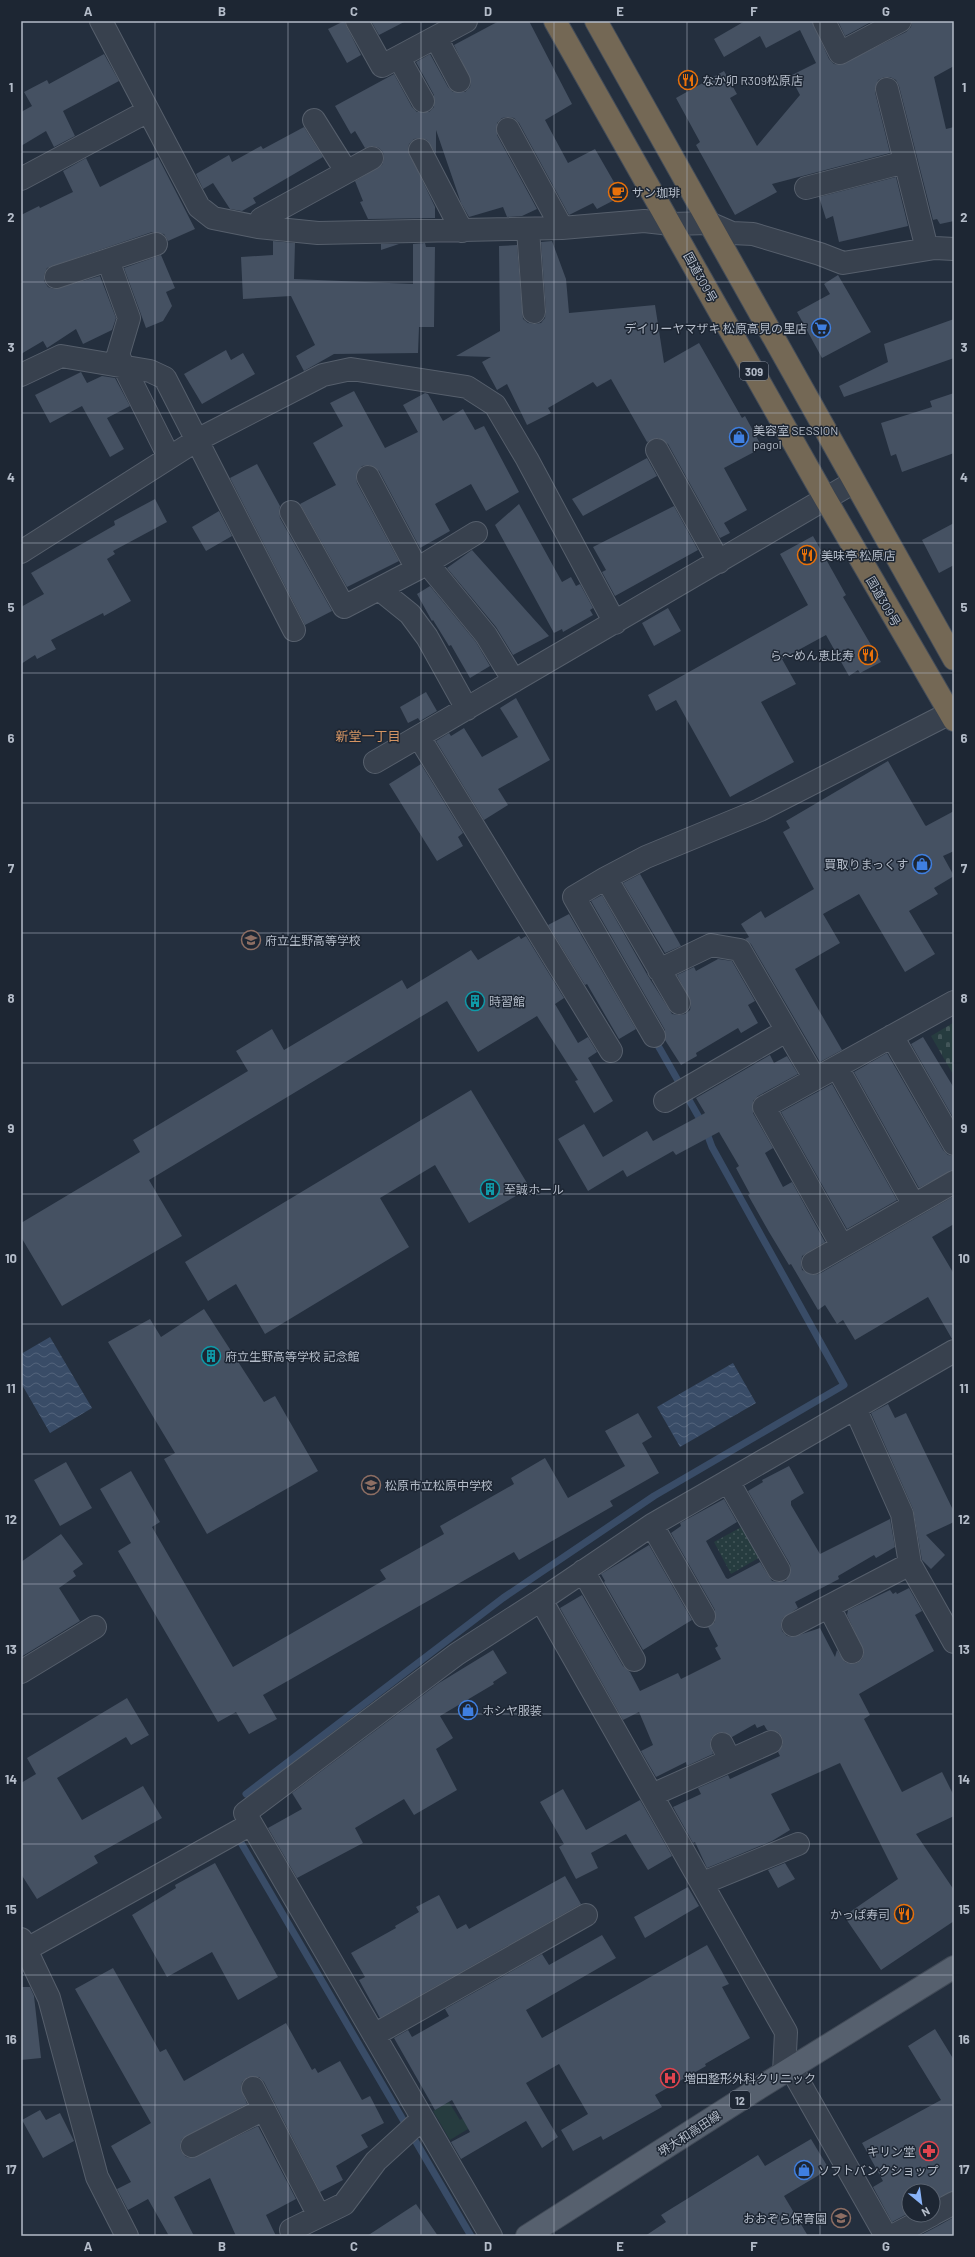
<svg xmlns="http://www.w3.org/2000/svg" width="975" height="2257" font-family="Barlow,'Noto Sans JP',sans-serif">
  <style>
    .grass { fill: url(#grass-dots) }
    .cemetery { fill: url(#cemetery-stones) }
    .green { fill: #263c3f }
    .water { fill: url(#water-waves) }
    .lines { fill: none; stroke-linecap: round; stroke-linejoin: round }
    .stream { stroke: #394c67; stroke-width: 7 }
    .building { fill: #455162 }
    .minor-casing { stroke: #565f6c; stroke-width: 24 }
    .major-casing { stroke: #414a57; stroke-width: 24 }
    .highway-casing { stroke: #434c59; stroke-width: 24 }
    .minor { stroke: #38414e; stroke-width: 22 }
    .major { stroke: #56606e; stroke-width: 22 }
    .highway { stroke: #746855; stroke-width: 22 }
    .grid { fill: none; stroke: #b4bcc9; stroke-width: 1; stroke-opacity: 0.55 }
    .labels { text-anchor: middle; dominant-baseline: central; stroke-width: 3; stroke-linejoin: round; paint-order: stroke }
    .shield { fill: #1d2633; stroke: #878f9c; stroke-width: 1 }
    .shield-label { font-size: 11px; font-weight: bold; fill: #b4bcc9 }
    .poi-label { font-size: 12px; fill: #b4bcc9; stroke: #1d2633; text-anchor: start }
    .street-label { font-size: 12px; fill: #b4bcc9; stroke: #1d2633 }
    .neighbourhood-label { font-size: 13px; fill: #d59563; stroke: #1d2633 }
    .neatline { fill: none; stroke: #b4bcc9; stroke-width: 1.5 }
    .grid-label { font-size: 13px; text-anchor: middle; font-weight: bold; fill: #b4bcc9 }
  </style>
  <defs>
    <pattern id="grass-dots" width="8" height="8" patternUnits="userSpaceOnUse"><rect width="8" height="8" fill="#263c3f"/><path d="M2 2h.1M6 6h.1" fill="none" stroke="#435659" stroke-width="1.8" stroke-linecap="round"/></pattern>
    <pattern id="cemetery-stones" width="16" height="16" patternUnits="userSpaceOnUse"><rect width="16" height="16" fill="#263c3f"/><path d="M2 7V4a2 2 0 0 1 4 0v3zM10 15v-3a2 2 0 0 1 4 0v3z" fill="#435659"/></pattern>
    <pattern id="water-waves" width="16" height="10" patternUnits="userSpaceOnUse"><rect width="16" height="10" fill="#394c67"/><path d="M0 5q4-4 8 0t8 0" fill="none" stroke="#53647b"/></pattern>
  </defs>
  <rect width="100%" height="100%" fill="#242f3e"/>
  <!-- grass -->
  <path class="grass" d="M745,1525L762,1556L731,1574L714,1542Z"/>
  <!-- cemetery -->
  <path class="cemetery" d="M953,1023L954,1025V1076L931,1036Z"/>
  <!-- green -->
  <path class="green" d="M449,2102L460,2120L489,2102L473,2126L450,2140L433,2111Z"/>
  <!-- water -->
  <path class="water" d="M50,1337L92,1408L50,1433L21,1383V1354Z
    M733,1363L756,1403L680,1447L657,1407Z"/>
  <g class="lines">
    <!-- stream -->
    <path class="stream" d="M246,1794L503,1598L654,1496L844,1385L712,1147L705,1128L656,1042
      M240,1841L471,2236"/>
  </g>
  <!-- building -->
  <path class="building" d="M344,21L361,55L347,63L328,29Z
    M371,21H406L379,35Z
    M499,21H529L572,104L545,120L568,163L595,149L622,196L597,209L593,203L569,215L519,123L514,118L508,117L502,118L497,123V135L537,209L522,216L507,217L503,207L469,217L461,203L436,130V154L427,140L421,138L414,139L409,144L408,150L435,207V218L368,219L360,202L363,201L355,181L382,165L384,159L383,152L379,148L373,146L365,148L355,131L351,134L335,106L394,74L412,107L417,112H429L434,107V95L416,62L430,54L448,87L453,92H465L470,87L471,81L454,45Z
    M745,21H812L829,59L834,64L840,65L906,32L911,27L912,21H954V66L934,77L946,129L954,127V221L940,224L937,219L933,220L899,86L896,80L890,77H884L878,80L875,92L890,153L772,184L777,192L735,215L696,145L700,142L676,98L724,71L737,94L730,98L757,146L800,95L790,76L816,63L800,30L766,48L760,36L724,57L714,39Z
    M838,21H873L845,36Z
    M104,54L119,81L63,111L75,136L54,147L46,131L21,146V112L32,106L24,92L47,80L49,84Z
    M304,127L323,157L253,198L256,203L242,211L230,209L213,183L203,189L196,174L229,155L232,162L261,146L263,149Z
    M158,157L195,229L168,241L164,234L152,232L47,268L44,275V281L48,287L54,289L100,276L116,318L112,330L83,344L76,329L47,348L43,341L21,354V215L39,206L40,208L73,192L63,171L86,158L100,187Z
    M896,177L908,226L839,242L833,216L826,219L819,197Z
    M273,241L295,243L294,279L413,284V244L425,243L426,247H435L434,327H419L418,353L334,354L304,371L296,356L315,345L291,296L243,299L241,257L273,255Z
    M552,241L566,279L569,313L655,305L664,363L699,343L742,418L745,416L761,445L753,449L754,452L724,468L747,510L724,523L730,533L720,538L668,444L658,438L647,442L611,379L597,387L593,382L548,408L551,413L527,425L507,384L497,390L482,362L491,357L456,356L500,331L499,246L517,245L523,319L528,323L535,324L541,323L545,318L546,311L541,242Z
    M381,244H399L381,250Z
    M161,255L175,288L166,292L172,306L163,321L146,328L124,268Z
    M838,275L871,332L822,358L797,312L830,294L824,284Z
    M954,319V358L844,397L839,386L888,362L884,344Z
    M226,350L231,360L243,353L255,374L202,404L184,374Z
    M81,372L87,383L102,376L115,378L130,406L107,418L124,449L110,457L82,406L50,423L35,395Z
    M354,391L385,448L418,432L403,405L425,393L428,394L443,421L463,409L475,430L484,426L519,492L486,511L471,484L435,504L450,531L420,548L379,471L369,465L362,466L356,476L357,483L399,561L347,587L300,504L336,485L313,443L343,426L330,403Z
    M954,393V453L902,472L896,454L891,456L881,423L932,407L930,401Z
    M647,458L657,476L583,516L572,499Z
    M257,464L280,506L279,511L280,518L332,611L305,625L230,478Z
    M155,499L167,522L113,551L115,554L107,559L131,601L104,616L103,613L51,640L56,649L37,659L35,655L21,664V607L44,594L31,573L115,525L114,521Z
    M519,504L562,582L571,577L576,586L580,584L593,608L590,610L593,615L563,632L562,629L554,633L495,525Z
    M674,506L698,550L615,596L602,572L606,570L593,547Z
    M219,511L232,536L206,551L192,527Z
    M954,523V565L939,573L922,540Z
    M813,536L846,595L843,597L881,662L860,673L858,670L849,676L826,635L782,659L796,684L761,702L794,762L730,797L676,700L656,711L648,695L808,605L780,554Z
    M472,550L549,636L513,655L496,627L447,568Z
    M430,586L476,642L490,666L470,678L451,645L449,646L433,620L432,621L417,594Z
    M668,608L681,631L654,646L642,623Z
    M426,692L437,711L420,721L418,718L408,723L400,707Z
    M516,698L550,760L498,789L508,805L484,820L436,741L449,733L451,736L464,728L482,757L518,737L500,708Z
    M888,761L925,825L926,826L954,811V851L943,856L954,876L934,888L938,894L909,911L935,954L905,972L859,894L823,914L840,943L795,969L842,1050L820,1062L751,944L745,939L749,937L741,924L761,911L765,918L814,889L783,832L790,828L786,821Z
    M421,764L463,833L458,837L463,846L437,861L389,784Z
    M640,874L681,946L665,953L623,883Z
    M602,895L648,976L672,1014L679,1015L685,1014L690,1010L691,1003L677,975L694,967L696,971L718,959L732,961L755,1001L748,1005L758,1023L741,1033L738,1028L696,1053L697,1056L681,1065L665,1040V1030L591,901Z
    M569,914L636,1029L619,1039L587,984L585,985L548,925Z
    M519,936L521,939L526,936L564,998L555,1004L578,1043L588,1037L597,1052L588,1058L613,1101L594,1113L575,1081L578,1080L537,1016L478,1052L447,1001L149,1180L182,1236L62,1306L21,1237V1223L140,1152L133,1140L248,1071L236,1051L272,1029L284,1050L402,980L407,989L471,950L478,960Z
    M923,1037L954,1088V1119L911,1044Z
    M887,1053L943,1150L948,1155L954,1156V1170L919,1188L854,1072Z
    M770,1055L774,1063L787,1056L798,1074L758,1096L753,1101V1113L773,1148L765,1153L783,1187L792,1182L825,1242L802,1256L801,1263L802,1270L813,1275L819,1274L954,1196V1224L932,1237L954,1274V1339H952L928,1297L855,1340L843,1320L837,1324L825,1305L818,1310L791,1264L789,1265L769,1232L748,1195L750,1194L736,1168L739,1166L719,1132L676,1155L673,1151L627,1177L623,1170L588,1191L558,1139L584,1124L603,1157L647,1131L653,1141L705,1113L696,1098Z
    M832,1084L897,1200L847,1229L781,1112Z
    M471,1090L530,1188L469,1223L435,1165L380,1198L409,1247L265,1334L236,1284L208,1301L185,1262Z
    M204,1309L264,1402L275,1396L318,1471L207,1534L164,1459L175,1453L108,1342L150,1319L161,1337Z
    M888,1404L895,1418L906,1413L954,1512V1522L926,1535L945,1555L931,1569L922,1560L913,1509L871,1413Z
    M638,1413L652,1437L642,1443L659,1473L610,1501L613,1506L519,1560L514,1552L263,1695L277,1719L249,1734L236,1712L218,1722L118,1551L131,1543L100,1489L131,1471L160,1522L152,1527L233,1667L386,1579L380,1570L444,1534L440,1526L514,1484L511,1478L545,1458L568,1498L625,1466L605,1431Z
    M66,1462L92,1508L60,1526L34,1480Z
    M789,1466L804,1493L791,1501V1505L820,1554L890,1519L895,1547L876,1558L874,1555L838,1576L839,1579L795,1602L798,1608L783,1618L781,1624L782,1631L787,1636L793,1637L820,1628L835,1657L837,1650L845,1662L851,1664L857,1663L862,1659L864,1652L847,1615L848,1610L890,1590L893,1594L896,1592L897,1594L909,1588L922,1611L915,1615L934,1651L859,1694L870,1715L864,1719L902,1792L942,1772L954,1796V1816L916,1834L954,1890V1921L881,1970L844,1916L898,1879L840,1763L771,1794L790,1830L772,1841L707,1868L695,1842L693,1843L673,1807L701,1794L698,1788L728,1775L730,1779L780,1756L778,1752L783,1744L782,1737L778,1732L767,1730L764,1725L757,1728L755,1724L732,1737L723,1732L717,1733L712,1737L710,1743L713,1754L687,1766L686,1762L656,1777L641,1751L653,1745L639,1712L623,1720L560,1608L582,1595L623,1666L630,1672L640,1691L678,1673L681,1679L721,1659L715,1648L718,1646L708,1627L715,1622V1610L671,1533L681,1526L680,1523L724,1499L737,1522L706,1541L726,1578L728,1579L760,1562L772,1581L779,1582L786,1581L791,1570L790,1564L748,1491L763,1482L762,1480Z
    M61,1534L83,1564L73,1571L76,1576L59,1588L80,1621L21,1657V1562Z
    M649,1545L692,1620L643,1650L604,1582L605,1581L601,1574Z
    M493,1650L507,1673L493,1682L494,1684L440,1716L453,1738L436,1749L457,1790L414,1815L404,1799L355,1828L363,1843L297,1878L268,1828L302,1809L292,1793L439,1683Z
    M127,1698L149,1735L131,1745L126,1737L57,1778L82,1820L143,1786L162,1818L94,1856L98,1863L37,1899L21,1874V1783L36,1774L27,1758Z
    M563,1789L586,1830L640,1800L672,1856L648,1870L626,1834L591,1853L598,1868L576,1879L559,1847L564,1844L540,1802Z
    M215,1863L278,1977L238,2000L212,1952L167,1977L132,1915L176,1888L175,1885Z
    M785,1863L795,1879L778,1888L768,1870Z
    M565,1876L581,1904L380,2018L359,1980L365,1977L351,1953L396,1928L395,1926L419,1912L416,1907L439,1895L457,1929L466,1924L469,1929Z
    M688,1887L699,1906L645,1938L634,1917Z
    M602,1935L616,1958L526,2010L542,2038L707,1945L729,1984L722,1987L750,2038L705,2064L706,2066L655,2095L662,2107L603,2140L601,2136L573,2151L561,2130L588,2114L559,2064L526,2083L558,2137L542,2148L526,2121L461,2159L451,2142L470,2132L452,2100L435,2110L394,2038L408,2030L412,2037L449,2016L445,2009L542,1954L549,1965Z
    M113,1968L160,2052L166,2049L184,2081L286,2023L312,2070L315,2068L318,2073L340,2061L362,2100L370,2096L384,2123L361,2135L368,2147L336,2166L343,2180L320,2192L264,2082L259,2077H248L242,2082L241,2088L247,2104L182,2139L180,2145L181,2151L186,2157L192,2158L258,2126L296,2199L266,2215L276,2236H236L210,2178L174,2197L194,2236H169L148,2199L128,2210L117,2189L131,2182L111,2146L151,2123L75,1989Z
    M21,1987H30L34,1996L41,2058L21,2060Z
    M935,2029L954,2060V2191L933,2200V2191H909V2213L892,2222L873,2187L883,2181L862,2143L941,2100L908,2046Z
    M40,2110L46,2120L60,2113L74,2141L43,2158L22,2120Z
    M811,2139L829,2169L784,2196L808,2236H645L666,2222L661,2215L758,2155L765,2166Z
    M416,2204L438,2236H367Z
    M954,2217V2236H919L938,2226Z"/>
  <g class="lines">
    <defs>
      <path id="minor" d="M101,21L191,192L199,207L213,218L258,227L318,233L562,228L644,221L671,224L709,223L732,233L753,234L820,254L843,263L935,248L954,249
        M357,21L382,66L466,21
        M824,21L840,53L900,21
        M436,38L459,81
        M399,58L423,101
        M887,89L927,249
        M314,120L346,171
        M508,129L562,228
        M420,150L462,231
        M21,179L148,111
        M806,188L905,162
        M258,227L261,219L372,158
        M528,230L534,312
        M108,260L129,318L118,355L169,457
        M56,277L156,244
        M21,375L61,356L150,371L165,378L294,630
        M657,450L719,562
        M368,477L417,569
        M291,512L344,607L417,569L476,533
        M21,552L197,440L323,375L351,369L467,387L495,405L527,459L615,623
        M427,563L486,635L514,681
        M379,589L410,614L427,637L467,709
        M419,737L611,1051
        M375,762L854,482
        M606,878L679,1003
        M659,970L711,945L740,950L815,1079
        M654,1036L574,897L606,878L646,857L760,810L950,713
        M892,1036L954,1144
        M837,1067L914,1205
        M665,1101L786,1031
        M842,1246L764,1107L954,1002
        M813,1263L954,1182
        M855,1408L902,1514L910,1564L954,1642
        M728,1481L779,1570
        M652,1525L704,1616
        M583,1571L634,1660
        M541,1600L786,2032L784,2073
        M829,1607L852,1652
        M793,1625L910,1564
        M21,1672L95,1627
        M722,1744L730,1760
        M652,1795L771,1742
        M703,1883L798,1844
        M21,1939L49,1998L97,2177L127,2236
        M27,1949L251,1824
        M374,2035L586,1915
        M791,2068L886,2236
        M253,2088L319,2216
        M192,2146L264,2109
        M933,2214L954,2203
        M291,2230L344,2204L376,2161L422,2119
        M491,2236L245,1813L457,1654L541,1600L652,1525L954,1351
        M892,2236L932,2215"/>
      <path id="major" d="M527,2236L759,2088L954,1967"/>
      <path id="highway" d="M555,21L825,498L954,720
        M596,21L954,659"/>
    </defs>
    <!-- minor casing -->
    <use href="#minor" class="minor-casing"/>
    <!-- major casing -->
    <use href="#major" class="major-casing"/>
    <!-- highway casing -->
    <use href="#highway" class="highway-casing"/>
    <!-- minor -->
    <use href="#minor" class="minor"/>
    <!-- major -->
    <use href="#major" class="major"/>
    <!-- highway -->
    <use href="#highway" class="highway"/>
  </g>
  <!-- grid -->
  <path class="grid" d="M155,21V2236M288,21V2236M421,21V2236M554,21V2236M687,21V2236M820,21V2236M21,152H954M21,282H954M21,413H954M21,543H954M21,673H954M21,803H954M21,933H954M21,1063H954M21,1194H954M21,1324H954M21,1454H954M21,1584H954M21,1714H954M21,1844H954M21,1975H954M21,2105H954"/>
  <!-- icons -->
  <defs>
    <symbol id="restaurant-ring" viewBox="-11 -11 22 22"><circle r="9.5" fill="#1d2633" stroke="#e8710a" stroke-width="1.5"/><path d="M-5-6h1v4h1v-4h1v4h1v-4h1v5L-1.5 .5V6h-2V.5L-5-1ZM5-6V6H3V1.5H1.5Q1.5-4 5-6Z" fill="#e8710a"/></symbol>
    <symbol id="cafe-ring" viewBox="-11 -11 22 22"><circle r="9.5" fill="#1d2633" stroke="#e8710a" stroke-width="1.5"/><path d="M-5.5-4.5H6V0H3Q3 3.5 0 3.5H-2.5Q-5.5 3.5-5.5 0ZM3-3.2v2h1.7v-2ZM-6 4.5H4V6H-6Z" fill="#e8710a"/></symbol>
    <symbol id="supermarket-ring" viewBox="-11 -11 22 22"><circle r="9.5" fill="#1d2633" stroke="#3f7fe0" stroke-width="1.5"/><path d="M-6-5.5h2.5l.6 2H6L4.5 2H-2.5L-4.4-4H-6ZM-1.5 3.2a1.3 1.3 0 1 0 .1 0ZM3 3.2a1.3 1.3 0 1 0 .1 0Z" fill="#3f7fe0"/></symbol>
    <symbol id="shop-ring" viewBox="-11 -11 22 22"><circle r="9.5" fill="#1d2633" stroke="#3f7fe0" stroke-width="1.5"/><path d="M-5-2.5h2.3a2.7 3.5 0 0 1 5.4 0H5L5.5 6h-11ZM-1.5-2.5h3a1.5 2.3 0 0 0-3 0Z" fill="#3f7fe0"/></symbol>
    <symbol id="school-ring" viewBox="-11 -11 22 22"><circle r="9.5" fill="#1d2633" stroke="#8d6e63" stroke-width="1.5"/><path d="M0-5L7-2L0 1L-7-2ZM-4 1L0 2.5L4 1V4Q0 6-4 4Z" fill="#8d6e63"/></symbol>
    <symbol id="building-ring" viewBox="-11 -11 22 22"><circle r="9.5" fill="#1d2633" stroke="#0f9aa8" stroke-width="1.5"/><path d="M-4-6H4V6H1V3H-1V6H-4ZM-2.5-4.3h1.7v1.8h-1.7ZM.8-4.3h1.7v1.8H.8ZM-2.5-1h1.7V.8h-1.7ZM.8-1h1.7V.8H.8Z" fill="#0f9aa8"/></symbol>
    <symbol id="hospital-ring" viewBox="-11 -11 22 22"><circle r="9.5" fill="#1d2633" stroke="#e0444e" stroke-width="1.5"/><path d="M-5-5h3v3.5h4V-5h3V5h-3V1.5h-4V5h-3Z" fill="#e0444e"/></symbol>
    <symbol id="pharmacy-ring" viewBox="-11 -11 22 22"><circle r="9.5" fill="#1d2633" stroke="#e0444e" stroke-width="1.5"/><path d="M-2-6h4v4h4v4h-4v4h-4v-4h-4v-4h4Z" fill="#e0444e"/></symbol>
  </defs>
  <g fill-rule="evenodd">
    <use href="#restaurant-ring" x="677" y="69" width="22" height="22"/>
    <use href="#cafe-ring" x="607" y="181" width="22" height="22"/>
    <use href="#supermarket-ring" x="810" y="317" width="22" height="22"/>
    <use href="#shop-ring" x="728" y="426" width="22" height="22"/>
    <use href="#restaurant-ring" x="796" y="544" width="22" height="22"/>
    <use href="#restaurant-ring" x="857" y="644" width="22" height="22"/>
    <use href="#shop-ring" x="911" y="853" width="22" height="22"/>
    <use href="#school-ring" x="240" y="929" width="22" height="22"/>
    <use href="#building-ring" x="464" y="990" width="22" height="22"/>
    <use href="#building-ring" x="479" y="1178" width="22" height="22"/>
    <use href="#building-ring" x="200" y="1345" width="22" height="22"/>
    <use href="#school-ring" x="360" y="1474" width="22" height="22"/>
    <use href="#shop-ring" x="457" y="1699" width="22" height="22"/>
    <use href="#restaurant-ring" x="893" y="1903" width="22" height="22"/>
    <use href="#hospital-ring" x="659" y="2067" width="22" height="22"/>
    <use href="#pharmacy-ring" x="918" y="2140" width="22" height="22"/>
    <use href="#shop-ring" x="793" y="2159" width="22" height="22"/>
    <use href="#school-ring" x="830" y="2207" width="22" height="22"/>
  </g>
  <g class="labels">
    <!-- shield labels -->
    <g class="shield">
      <rect x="740" y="362" width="28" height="18" rx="3"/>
      <rect x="730" y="2091" width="20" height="18" rx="3"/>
    </g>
    <g class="shield-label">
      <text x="754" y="371">309</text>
      <text x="740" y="2100">12</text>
    </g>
    <!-- poi labels -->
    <g class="poi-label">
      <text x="702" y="80">なか卯 R309松原店</text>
      <text x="632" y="192">サン珈琲</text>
      <text x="807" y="328" text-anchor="end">デイリーヤマザキ 松原高見の里店</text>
      <text x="753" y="430">美容室 SESSION<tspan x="753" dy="14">pagol</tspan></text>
      <text x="821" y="555">美味亭 松原店</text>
      <text x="854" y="655" text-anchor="end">ら～めん恵比寿</text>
      <text x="908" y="864" text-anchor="end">買取りまっくす</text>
      <text x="265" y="940">府立生野高等学校</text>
      <text x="489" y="1001">時習館</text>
      <text x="504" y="1189">至誠ホール</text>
      <text x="225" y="1356">府立生野高等学校 記念館</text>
      <text x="385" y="1485">松原市立松原中学校</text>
      <text x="482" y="1710">ホシヤ服装</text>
      <text x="890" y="1914" text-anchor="end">かっぱ寿司</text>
      <text x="684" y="2078">増田整形外科クリニック</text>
      <text x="915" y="2151" text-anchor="end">キリン堂</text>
      <text x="818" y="2170">ソフトバンクショップ</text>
      <text x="827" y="2218" text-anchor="end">おおぞら保育園</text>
    </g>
    <!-- street labels -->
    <g class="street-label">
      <text transform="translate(701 277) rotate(61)">国道309号</text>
      <text transform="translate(884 601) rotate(60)">国道309号</text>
      <text transform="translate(689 2133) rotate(-33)">堺大和高田線</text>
    </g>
    <!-- neighbourhood labels -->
    <g class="neighbourhood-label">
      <text x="368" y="736">新堂一丁目</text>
    </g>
  </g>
  <!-- border -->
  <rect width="975" height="2257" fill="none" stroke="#1d2633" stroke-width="44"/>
  <!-- north arrow -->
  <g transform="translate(921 2203) rotate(151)"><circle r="19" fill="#1d2633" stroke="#59626f"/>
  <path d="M0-3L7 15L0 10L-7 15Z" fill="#8ab4f8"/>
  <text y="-6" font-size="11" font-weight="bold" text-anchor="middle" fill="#b4bcc9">N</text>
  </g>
  <rect x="22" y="22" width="931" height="2213" class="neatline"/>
  <g class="grid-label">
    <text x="88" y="16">A</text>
    <text x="222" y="16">B</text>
    <text x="354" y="16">C</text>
    <text x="488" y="16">D</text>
    <text x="620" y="16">E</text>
    <text x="754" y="16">F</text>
    <text x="886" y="16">G</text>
    <text x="11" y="92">1</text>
    <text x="964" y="92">1</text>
    <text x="11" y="222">2</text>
    <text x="964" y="222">2</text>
    <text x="11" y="352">3</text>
    <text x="964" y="352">3</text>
    <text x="11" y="482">4</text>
    <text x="964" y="482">4</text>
    <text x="11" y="612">5</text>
    <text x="964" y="612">5</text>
    <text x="11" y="743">6</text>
    <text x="964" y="743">6</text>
    <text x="11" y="873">7</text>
    <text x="964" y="873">7</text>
    <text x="11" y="1003">8</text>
    <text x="964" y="1003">8</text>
    <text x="11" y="1133">9</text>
    <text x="964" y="1133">9</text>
    <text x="11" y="1263">10</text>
    <text x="964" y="1263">10</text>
    <text x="11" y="1393">11</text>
    <text x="964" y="1393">11</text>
    <text x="11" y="1524">12</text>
    <text x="964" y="1524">12</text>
    <text x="11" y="1654">13</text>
    <text x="964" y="1654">13</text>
    <text x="11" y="1784">14</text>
    <text x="964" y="1784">14</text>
    <text x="11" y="1914">15</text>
    <text x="964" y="1914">15</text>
    <text x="11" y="2044">16</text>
    <text x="964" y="2044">16</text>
    <text x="11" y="2174">17</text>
    <text x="964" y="2174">17</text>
    <text x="88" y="2251">A</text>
    <text x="222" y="2251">B</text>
    <text x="354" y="2251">C</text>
    <text x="488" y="2251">D</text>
    <text x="620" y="2251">E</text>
    <text x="754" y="2251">F</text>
    <text x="886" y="2251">G</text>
  </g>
</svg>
